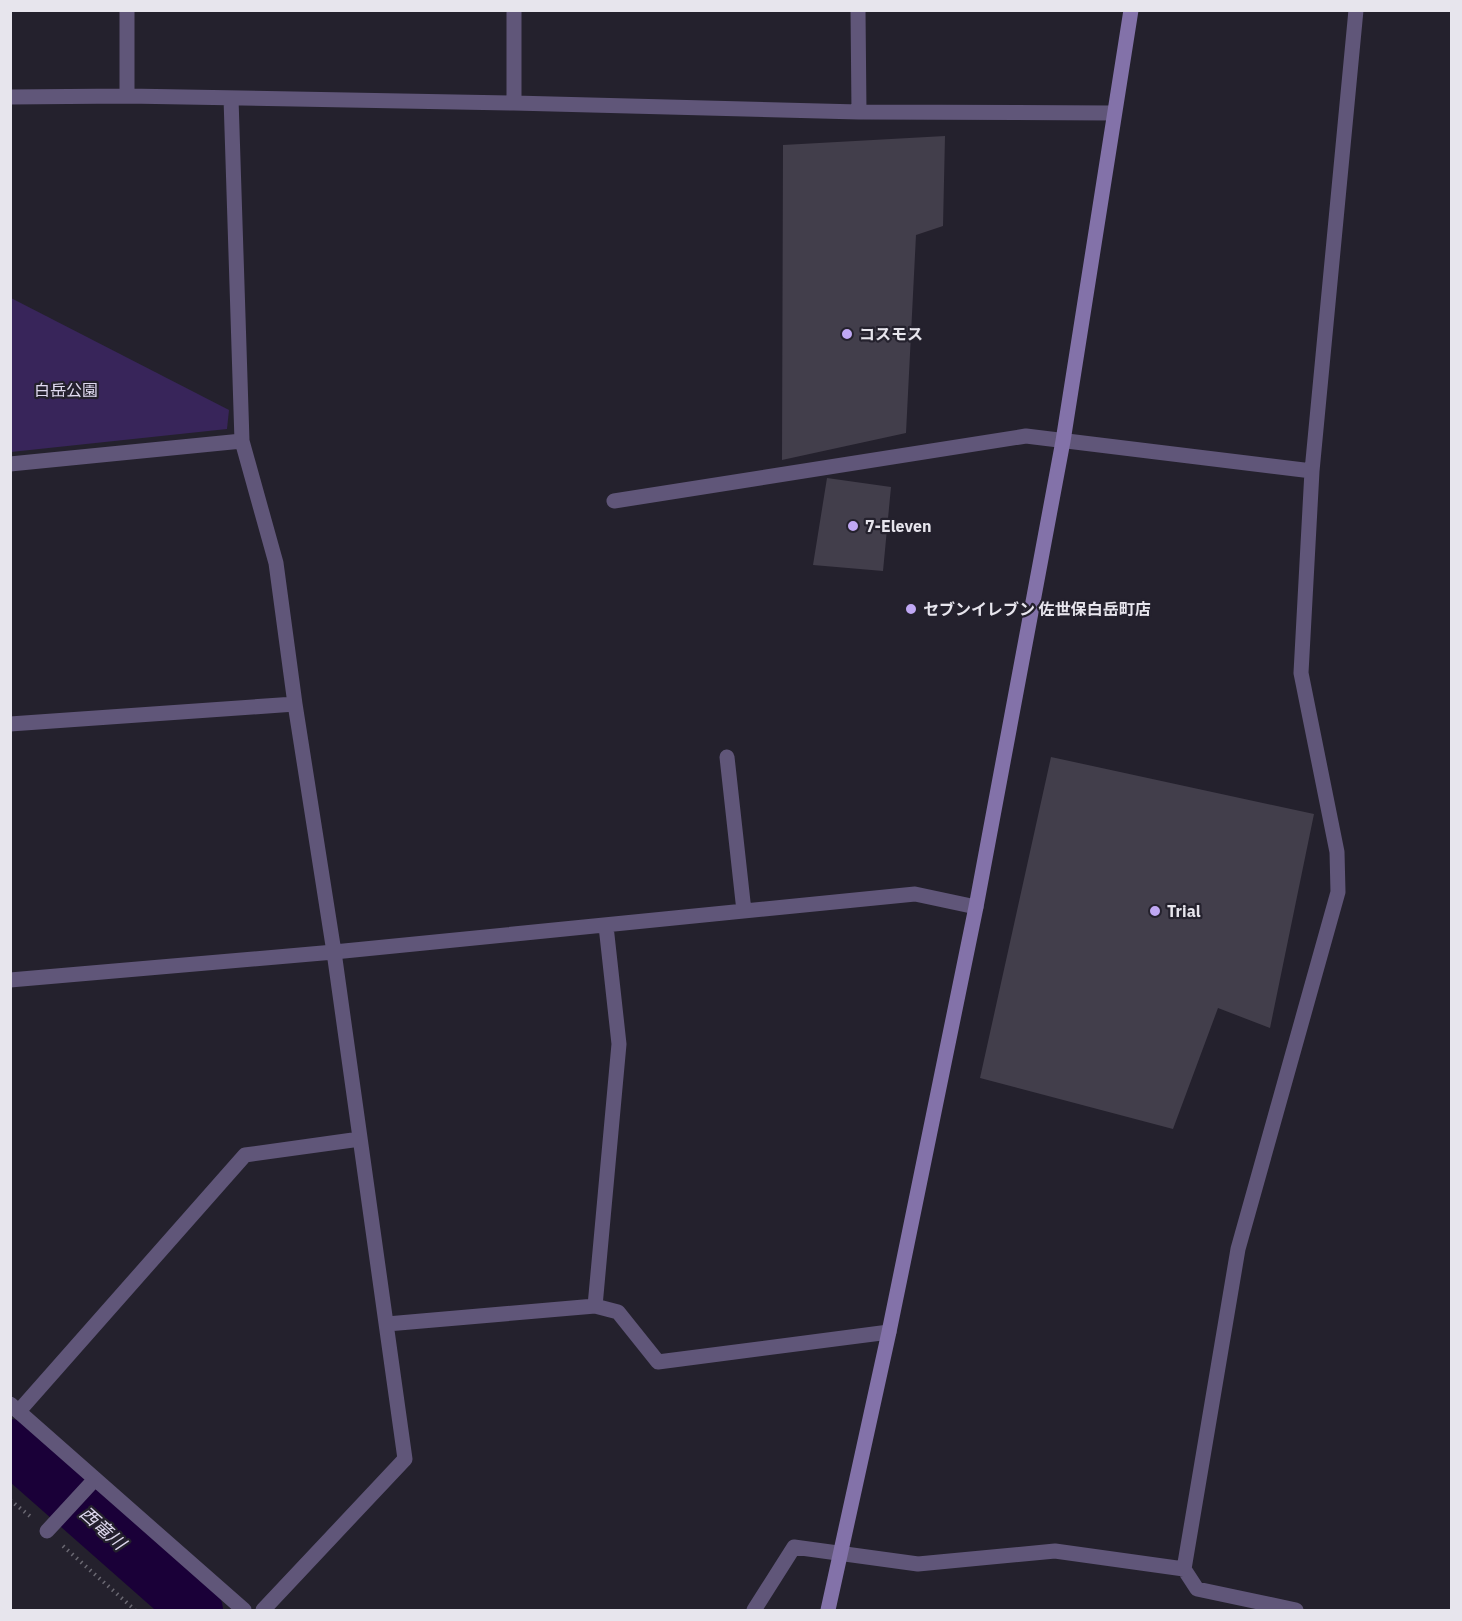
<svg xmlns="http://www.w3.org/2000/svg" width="1462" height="1621" font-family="'IBM Plex Sans','Noto Sans JP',sans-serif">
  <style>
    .green { fill: #38255a }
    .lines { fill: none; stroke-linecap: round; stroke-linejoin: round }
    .river { stroke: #1a0038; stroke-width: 54 }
    .building { fill: #423e4b }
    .path { stroke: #6a6872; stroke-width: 4; stroke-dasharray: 1.5 4.5; stroke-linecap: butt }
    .street { stroke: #605679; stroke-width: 15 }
    .secondary { stroke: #8372a9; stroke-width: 15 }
    .poi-dot { fill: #c0a8f4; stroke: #24212d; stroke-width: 2 }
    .labels { text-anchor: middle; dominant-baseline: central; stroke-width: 4.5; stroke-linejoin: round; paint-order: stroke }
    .poi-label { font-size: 16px; font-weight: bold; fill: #e7e5ed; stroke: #24212d; text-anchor: start }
    .park-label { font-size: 16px; fill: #e1dbf1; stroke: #24212d }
    .water-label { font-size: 18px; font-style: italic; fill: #ddd7ed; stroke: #24212d }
  </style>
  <rect width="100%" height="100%" fill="#24212d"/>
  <!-- green -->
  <path class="green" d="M11,298L229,410L227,429L11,452Z"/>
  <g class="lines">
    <!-- river -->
    <path class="river" d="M10,1446L196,1610"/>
  </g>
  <!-- building -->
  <path class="building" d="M945,136L943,226L916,235L906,433L782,460L783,145Z
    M827,478L891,487L883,571L813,565Z
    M1051,757L1314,814L1270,1028L1218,1008L1173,1129L980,1078Z"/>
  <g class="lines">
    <!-- path -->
    <path class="path" d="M10,1500L31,1517
      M63,1546L135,1610"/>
    <!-- street -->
    <path class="street" d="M127,10V96
      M514,10V103
      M858,10L859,112
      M10,97L127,96L514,103L859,112L1114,113
      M231,98L242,441L276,563L295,704L334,952L405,1459L263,1610
      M10,464L242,441
      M614,501L1026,436L1312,471
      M10,724L295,704
      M727,757L744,911
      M10,980L334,952L915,894L976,907
      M595,1306L619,1044L606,926
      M387,1324L595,1306L618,1312L658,1362L889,1332
      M10,1404L244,1610
      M19,1411L245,1155L360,1139
      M47,1531L95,1479
      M1184,1569L1197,1589L1296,1610
      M754,1610L794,1547L918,1564L1055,1551L1184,1569L1238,1249L1338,892L1337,852L1301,673L1312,471L1356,10"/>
    <!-- secondary -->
    <path class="secondary" d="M828,1610L889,1332L976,907L1063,441L1131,10"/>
  </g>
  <!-- markers -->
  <g class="poi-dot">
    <circle cx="847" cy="334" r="6"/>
    <circle cx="853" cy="526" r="6"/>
    <circle cx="911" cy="609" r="6"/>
    <circle cx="1155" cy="911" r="6"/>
  </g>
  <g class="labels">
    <!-- poi labels -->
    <g class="poi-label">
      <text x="859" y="334">コスモス</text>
      <text x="865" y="526">7-Eleven</text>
      <text x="923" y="609">セブンイレブン 佐世保白岳町店</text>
      <text x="1167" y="911">Trial</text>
    </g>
    <!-- park labels -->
    <g class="park-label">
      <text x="66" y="390">白岳公園</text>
    </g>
    <!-- water labels -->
    <g class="water-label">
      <text transform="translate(103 1528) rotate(42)">西竜川</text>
    </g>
  </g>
  <!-- border -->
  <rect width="1462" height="1621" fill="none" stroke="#e7e5ed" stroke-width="24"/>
</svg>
